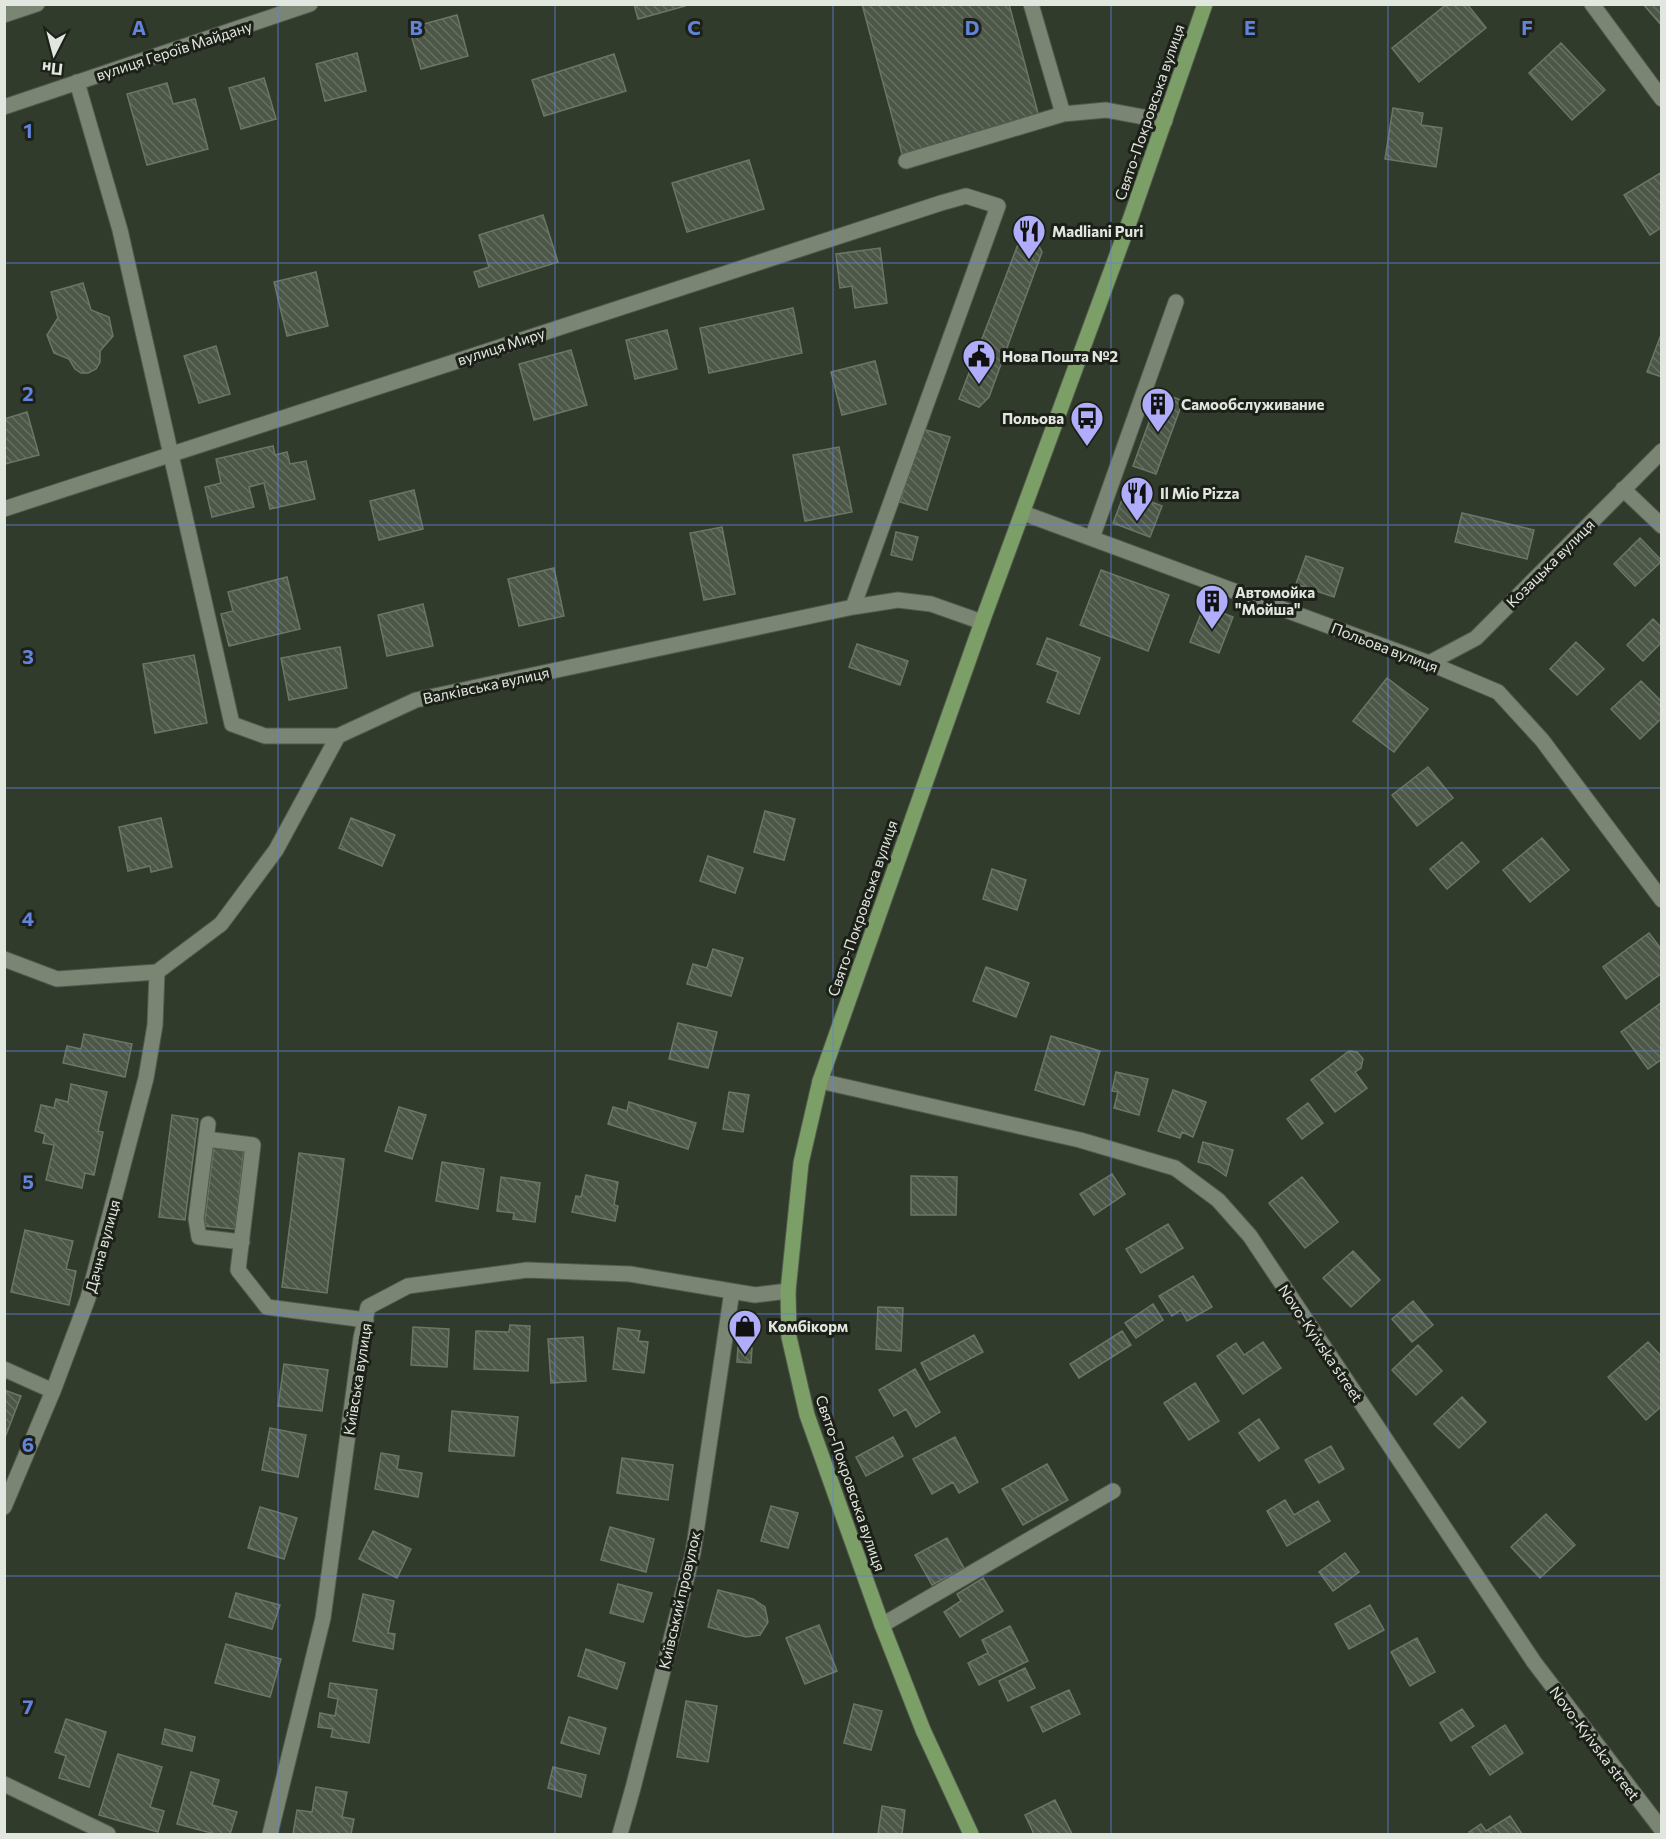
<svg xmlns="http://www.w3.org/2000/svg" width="1666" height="1839" font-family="Commissioner,sans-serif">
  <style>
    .building { fill: url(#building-back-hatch); stroke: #6b7766; stroke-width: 1.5 }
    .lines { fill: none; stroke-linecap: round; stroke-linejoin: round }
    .minor-casing { stroke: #51594d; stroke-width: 17 }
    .major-casing { stroke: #51594d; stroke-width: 17 }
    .minor { stroke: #7a8574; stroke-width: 15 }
    .major { stroke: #7b9f67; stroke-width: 15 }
    .grid { fill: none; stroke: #6284da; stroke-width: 1.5; stroke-opacity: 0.55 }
    .labels { text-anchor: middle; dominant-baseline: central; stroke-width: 6; stroke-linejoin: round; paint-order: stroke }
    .street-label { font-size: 15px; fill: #e1e7de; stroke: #1c2019 }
    .poi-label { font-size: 15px; font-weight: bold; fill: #e1e7de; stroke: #1c2019; text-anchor: start }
    .grid-label { font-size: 20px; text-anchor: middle; font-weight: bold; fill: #6284da; stroke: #1c2019; stroke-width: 6; stroke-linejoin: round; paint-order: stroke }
  </style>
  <defs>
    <pattern id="building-back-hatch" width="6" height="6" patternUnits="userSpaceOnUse" patternTransform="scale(1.5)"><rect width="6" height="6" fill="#4c5747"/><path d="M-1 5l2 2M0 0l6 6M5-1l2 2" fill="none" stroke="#666f61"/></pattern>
  </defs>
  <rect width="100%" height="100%" fill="#313b2c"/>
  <!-- building -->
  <path class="building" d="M634,4H684L685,6L638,19Z
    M862,4H1009L1039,117L902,154Z
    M1447,4H1467L1486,28L1419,82L1392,48Z
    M1643,4H1662V26Z
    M457,15L468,56L421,69L409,28Z
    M1561,43L1605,90L1572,120L1529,73Z
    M357,53L366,91L325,101L316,64Z
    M614,54L626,91L544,116L532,80Z
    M264,78L276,119L241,129L229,88Z
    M167,83L173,104L195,99L208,149L147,165L127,94Z
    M1393,108L1423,113L1421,125L1442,128L1436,167L1385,159Z
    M749,160L764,209L687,232L672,183Z
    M1662,172V227L1650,235L1624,195Z
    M543,215L558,262L479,287L474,272L489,267L479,235Z
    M1022,234L1036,240L1042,252L989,397L979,407L959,399Z
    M880,248L887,303L855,308L852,286L840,288L836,254Z
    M316,272L328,326L287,336L274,282Z
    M83,283L91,310L109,317L113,336L100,351V362L96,369L88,373H81L75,369L69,359L54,353L47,335L58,318L51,292Z
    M793,308L802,353L709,373L700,328Z
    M667,330L677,369L635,379L626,340Z
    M1662,332V377L1647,372Z
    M216,346L230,394L199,403L184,356Z
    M571,350L587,405L534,420L519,364Z
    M875,361L886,404L842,415L831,372Z
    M1160,392L1183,401L1156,474L1133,466Z
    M27,412L39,455L5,464L4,419Z
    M923,429L950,437L927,510L900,502Z
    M273,446L275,455L287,452L290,464L306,461L315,499L270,509L264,483L249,487L254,507L212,517L205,487L221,483L216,459Z
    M839,447L852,512L805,521L793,455Z
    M414,490L423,529L379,540L370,501Z
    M1125,492L1162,506L1150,537L1113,523Z
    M1462,513L1534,530L1527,559L1455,542Z
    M722,527L735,594L704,600L690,533Z
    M896,532L918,537L912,560L891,555Z
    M1640,538L1662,561L1635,586L1614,564Z
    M1306,556L1343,568L1334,597L1296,584Z
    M554,568L564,616L519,626L508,579Z
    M1101,570L1169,595L1148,651L1080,625Z
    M287,577L300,629L229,646L221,614L233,611L228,592Z
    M423,604L433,646L387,656L378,615Z
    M1204,606L1233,617L1219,653L1190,642Z
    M1653,619L1662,628V642L1643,661L1627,645Z
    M1047,638L1100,658L1079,714L1047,702L1058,672L1037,664Z
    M1576,642L1604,669L1577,695L1550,669Z
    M857,644L908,661L900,685L849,667Z
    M340,647L347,688L289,700L281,658Z
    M194,655L207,723L155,733L143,664Z
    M1387,678L1428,709L1394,752L1353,721Z
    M1641,681L1662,702V718L1640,739L1611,709Z
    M1428,767L1453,798L1417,826L1392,795Z
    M765,811L795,819L784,860L754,852Z
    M161,818L172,867L151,872L150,866L128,871L119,827Z
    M351,818L395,835L382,866L339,848Z
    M1542,838L1569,870L1530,902L1503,870Z
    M1462,842L1479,862L1447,889L1430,869Z
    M708,856L743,868L735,893L700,881Z
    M992,869L1026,880L1017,910L983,899Z
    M1649,933L1662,950V973L1626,999L1603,967Z
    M713,949L743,958L731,996L687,984L693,964L707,968Z
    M986,967L1029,983L1016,1017L973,1001Z
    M1661,1003L1662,1059L1648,1069L1621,1032Z
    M678,1023L717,1032L708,1068L669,1059Z
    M84,1034L132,1044L125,1077L63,1063L67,1046L81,1049Z
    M1051,1036L1100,1051L1084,1105L1035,1090Z
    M1349,1051L1357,1052L1363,1059L1361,1068L1355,1072L1367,1088L1335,1112L1311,1080Z
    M1116,1072L1148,1079L1139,1115L1114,1108L1118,1092L1112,1091Z
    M71,1084L107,1092L98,1131L103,1132L94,1175L85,1173L82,1188L46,1180L54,1145L43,1143L45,1134L35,1131L41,1105L54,1108L56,1099L68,1102Z
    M1173,1090L1206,1102L1193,1137L1182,1132L1180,1138L1158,1131Z
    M729,1092L749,1095L743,1132L723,1129Z
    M629,1102L696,1123L688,1149L608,1124L613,1107L627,1111Z
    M1308,1103L1323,1123L1302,1139L1287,1119Z
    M399,1107L426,1115L412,1159L385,1151Z
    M172,1115L198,1119L185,1220L159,1217Z
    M1203,1142L1233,1150L1226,1176L1210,1165L1198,1162Z
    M214,1145L244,1148L235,1229L204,1226Z
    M299,1153L344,1159L327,1293L282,1287Z
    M442,1162L484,1169L478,1209L436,1201Z
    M1112,1174L1125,1194L1094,1215L1080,1194Z
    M586,1175L618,1182L614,1205L618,1206L615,1221L572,1212L576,1196L581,1197Z
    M911,1176L957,1177L956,1215H911Z
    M501,1177L540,1183L535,1222L513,1219L514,1213L497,1211Z
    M1302,1177L1338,1222L1305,1248L1269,1203Z
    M1168,1224L1183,1248L1141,1273L1126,1249Z
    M25,1230L73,1241L66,1269L76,1271L69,1305L11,1292Z
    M1353,1251L1380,1280L1351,1307L1323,1278Z
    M1193,1276L1212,1307L1187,1321L1181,1310L1172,1316L1159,1296Z
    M1413,1301L1433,1325L1412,1342L1392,1319Z
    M1153,1304L1163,1320L1136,1338L1125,1323Z
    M878,1307L903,1308L901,1351L876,1349Z
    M510,1325L530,1326L528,1371L474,1369L476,1331L509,1332Z
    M413,1327L449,1329L447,1367L411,1365Z
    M618,1328L640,1331L638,1341L648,1342L644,1373L613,1369Z
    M1122,1331L1131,1345L1079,1378L1070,1364Z
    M974,1335L983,1352L930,1380L921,1363Z
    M583,1337L586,1381L551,1383L548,1339Z
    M1263,1342L1281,1368L1243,1394L1217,1356L1236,1343L1244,1355Z
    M1648,1342L1662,1357V1406L1646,1420L1608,1377Z
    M1418,1345L1442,1371L1416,1395L1392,1370Z
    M738,1347L752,1348L751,1363L737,1362Z
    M284,1364L328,1370L322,1411L278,1406Z
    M915,1369L940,1412L916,1427L906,1409L894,1416L879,1390Z
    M1195,1383L1219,1421L1189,1440L1164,1403Z
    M4,1390L21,1396L4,1440Z
    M1462,1397L1486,1422L1459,1448L1434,1424Z
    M452,1411L518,1417L514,1456L449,1451Z
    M1259,1419L1279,1448L1259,1461L1239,1433Z
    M270,1428L306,1435L298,1477L262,1470Z
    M893,1437L903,1456L866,1476L856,1457Z
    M955,1437L978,1482L959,1493L953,1482L932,1494L913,1459Z
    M1331,1446L1344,1469L1319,1483L1305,1460Z
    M381,1453L399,1456L397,1469L422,1473L418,1497L375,1489Z
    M622,1458L673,1465L668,1500L617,1493Z
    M1047,1464L1068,1500L1023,1525L1002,1489Z
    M1285,1500L1294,1515L1318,1501L1330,1521L1287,1546L1267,1511Z
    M771,1506L798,1513L788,1548L761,1541Z
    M260,1507L297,1518L284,1559L248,1548Z
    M1546,1514L1575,1545L1540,1578L1511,1547Z
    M610,1527L654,1539L646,1572L601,1560Z
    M373,1531L411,1549L397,1578L359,1559Z
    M947,1538L964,1568L932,1585L915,1555Z
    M1345,1553L1359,1572L1333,1591L1319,1572Z
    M983,1578L1003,1611L960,1637L944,1612L961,1601L957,1594Z
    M618,1584L652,1593L643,1622L610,1613Z
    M718,1590L753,1599L765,1607L768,1622L760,1635L746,1637L708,1627Z
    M236,1593L280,1605L272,1629L229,1617Z
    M363,1594L394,1601L388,1633L395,1634L393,1649L353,1641Z
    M1370,1605L1384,1630L1349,1649L1335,1624Z
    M819,1625L837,1671L805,1684L786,1638Z
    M1010,1626L1028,1661L979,1685L968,1663L988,1653L982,1640Z
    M1417,1638L1435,1672L1410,1686L1391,1652Z
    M226,1644L281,1659L270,1697L215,1683Z
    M586,1649L625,1663L617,1689L578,1676Z
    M1025,1668L1035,1688L1008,1701L999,1681Z
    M330,1683L377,1690L369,1743L331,1737L333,1729L318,1727L320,1713L335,1716L338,1699L328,1697Z
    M1069,1690L1080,1714L1043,1732L1031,1707Z
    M686,1701L717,1706L708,1762L677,1757Z
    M854,1704L882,1711L871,1750L844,1743Z
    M1462,1709L1474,1726L1451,1741L1440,1723Z
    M569,1717L606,1728L599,1754L561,1743Z
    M66,1719L106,1732L89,1787L59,1778L66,1756L55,1752Z
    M1505,1725L1523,1753L1490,1775L1472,1747Z
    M165,1729L195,1737L192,1751L162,1744Z
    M118,1754L162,1767L150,1807L164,1811L158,1832L99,1815Z
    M553,1767L586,1775L581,1797L548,1788Z
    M191,1772L219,1780L212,1805L237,1812L230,1834H215L177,1824Z
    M316,1787L347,1792L342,1817L354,1819L351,1834H293L297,1810L312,1812Z
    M1055,1800L1072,1834H1034L1025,1815Z
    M882,1806L905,1810L902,1834H878Z
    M1510,1816L1522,1834H1471L1469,1832L1481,1824L1486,1831Z"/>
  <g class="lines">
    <defs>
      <path id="minor" d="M1031,4L1063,114
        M1592,4L1662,99
        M4,15L37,4
        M77,82L120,230L232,724L265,736H338
        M4,107L310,4
        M906,161L1063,114L1106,110L1165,121
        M1623,489L1662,526
        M4,509L941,203L966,196L998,206L853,607
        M1023,513L1429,663L1498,692L1542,740L1662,900
        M1092,538L1176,302
        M1429,663L1476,638L1662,451
        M4,959L57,979L157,972L221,924L276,850L338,736L416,700L853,607L898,600L931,604L982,622
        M820,1081L1080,1140L1175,1168L1218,1200L1250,1236L1534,1662L1662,1830
        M208,1124L196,1219L199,1237L242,1242
        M206,1139L253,1145L238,1270L267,1307L366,1320
        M4,1369L53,1391
        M4,1507L53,1391L88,1298L146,1078L155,1025L157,972
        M882,1625L1113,1491
        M4,1784L108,1834
        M270,1834L323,1618L361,1338L368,1307L408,1286L527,1270L630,1274L755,1295L788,1291
        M620,1834L633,1788L693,1553L732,1291"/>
      <path id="major" d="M971,1834L923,1730L882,1625L807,1415L789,1337L788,1291L801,1163L820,1081L982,622L1131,217L1205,4"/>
    </defs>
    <!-- minor casing -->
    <use href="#minor" class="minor-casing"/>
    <!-- major casing -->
    <use href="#major" class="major-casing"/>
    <!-- minor -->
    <use href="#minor" class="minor"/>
    <!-- major -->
    <use href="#major" class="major"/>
  </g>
  <!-- grid -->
  <path class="grid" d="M278,4V1834M555,4V1834M833,4V1834M1111,4V1834M1388,4V1834M4,263H1662M4,525H1662M4,788H1662M4,1051H1662M4,1314H1662M4,1576H1662"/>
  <!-- icons -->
  <defs>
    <symbol id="restaurant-pin" viewBox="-11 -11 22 30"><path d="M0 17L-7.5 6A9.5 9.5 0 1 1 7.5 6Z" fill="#b0aefa" stroke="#1c2019"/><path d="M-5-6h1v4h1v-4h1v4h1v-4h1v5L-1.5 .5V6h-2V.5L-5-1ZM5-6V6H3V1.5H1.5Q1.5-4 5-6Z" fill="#111"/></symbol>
    <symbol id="civic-pin" viewBox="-11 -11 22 30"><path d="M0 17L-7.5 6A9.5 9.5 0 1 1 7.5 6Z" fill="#b0aefa" stroke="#1c2019"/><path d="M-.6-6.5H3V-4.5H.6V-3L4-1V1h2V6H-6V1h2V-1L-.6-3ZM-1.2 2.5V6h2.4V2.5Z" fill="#111"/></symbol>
    <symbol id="building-pin" viewBox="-11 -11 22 30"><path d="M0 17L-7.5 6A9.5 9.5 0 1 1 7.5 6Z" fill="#b0aefa" stroke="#1c2019"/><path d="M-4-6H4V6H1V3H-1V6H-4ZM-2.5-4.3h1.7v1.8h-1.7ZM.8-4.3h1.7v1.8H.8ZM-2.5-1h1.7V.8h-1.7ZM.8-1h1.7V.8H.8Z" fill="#111"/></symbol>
    <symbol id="bus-pin" viewBox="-11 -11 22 30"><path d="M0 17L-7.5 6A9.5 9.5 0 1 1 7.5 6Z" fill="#b0aefa" stroke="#1c2019"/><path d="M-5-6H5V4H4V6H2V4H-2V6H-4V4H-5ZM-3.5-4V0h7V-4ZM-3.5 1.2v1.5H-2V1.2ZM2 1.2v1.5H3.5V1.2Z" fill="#111"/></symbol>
    <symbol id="shop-pin" viewBox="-11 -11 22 30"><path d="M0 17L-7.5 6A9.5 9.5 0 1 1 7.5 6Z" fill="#b0aefa" stroke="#1c2019"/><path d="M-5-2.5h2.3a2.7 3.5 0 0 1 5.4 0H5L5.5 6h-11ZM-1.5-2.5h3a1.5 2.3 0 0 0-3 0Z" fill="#111"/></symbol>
  </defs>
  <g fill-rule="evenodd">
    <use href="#restaurant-pin" x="1010" y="212" width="38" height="52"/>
    <use href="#civic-pin" x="960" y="337" width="38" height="52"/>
    <use href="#building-pin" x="1139" y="385" width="38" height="52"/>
    <use href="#bus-pin" x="1068" y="399" width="38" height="52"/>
    <use href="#restaurant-pin" x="1118" y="474" width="38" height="52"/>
    <use href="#building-pin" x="1193" y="582" width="38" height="52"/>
    <use href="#shop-pin" x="726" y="1307" width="38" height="52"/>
  </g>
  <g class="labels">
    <!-- street labels -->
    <g class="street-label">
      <text transform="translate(174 50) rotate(-18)">вулиця Героїв Майдану</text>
      <text transform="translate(1149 112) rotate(-71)">Свято-Покровська вулиця</text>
      <text transform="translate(501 346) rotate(-18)">вулиця Миру</text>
      <text transform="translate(1550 563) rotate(-45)">Козацька вулиця</text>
      <text transform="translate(1385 647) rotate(21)">Польова вулиця</text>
      <text transform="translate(486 685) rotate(-12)">Валківська вулиця</text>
      <text transform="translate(862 908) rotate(-71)">Свято-Покровська вулиця</text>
      <text transform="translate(102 1246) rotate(-75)">Дачна вулиця</text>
      <text transform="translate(1321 1343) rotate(56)">Novo-Kyivska street</text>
      <text transform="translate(357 1379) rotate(-81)">Київська вулиця</text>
      <text transform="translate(851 1483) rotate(71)">Свято-Покровська вулиця</text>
      <text transform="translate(679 1600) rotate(-77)">Київський провулок</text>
      <text transform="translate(1595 1743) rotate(53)">Novo-Kyivska street</text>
    </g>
    <!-- poi labels -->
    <g class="poi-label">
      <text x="1052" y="231">Madliani Puri</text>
      <text x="1002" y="356">Нова Пошта №2</text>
      <text x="1181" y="404">Самообслуживание</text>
      <text x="1064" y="418" text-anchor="end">Польова</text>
      <text x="1160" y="493">Il Mio Pizza</text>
      <text x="1235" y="592">Автомойка<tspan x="1235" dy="17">"Мойша"</tspan></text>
      <text x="768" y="1326">Комбікорм</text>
    </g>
  </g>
  <g class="grid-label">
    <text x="139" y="35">A</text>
    <text x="416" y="35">B</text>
    <text x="694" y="35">C</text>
    <text x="972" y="35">D</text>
    <text x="1250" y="35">E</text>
    <text x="1527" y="35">F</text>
    <text x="28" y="138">1</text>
    <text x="28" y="401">2</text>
    <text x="28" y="664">3</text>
    <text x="28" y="926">4</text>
    <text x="28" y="1189">5</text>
    <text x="28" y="1452">6</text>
    <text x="28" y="1714">7</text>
  </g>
  <!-- border -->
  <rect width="1666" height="1839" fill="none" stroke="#e1e7de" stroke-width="12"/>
  <!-- north arrow -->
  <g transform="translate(54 54) rotate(186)" stroke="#1c2019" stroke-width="4.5" paint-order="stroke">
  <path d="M0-4.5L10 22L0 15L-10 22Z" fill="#e1e7de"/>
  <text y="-9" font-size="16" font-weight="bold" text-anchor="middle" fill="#e1e7de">Пн</text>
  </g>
</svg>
